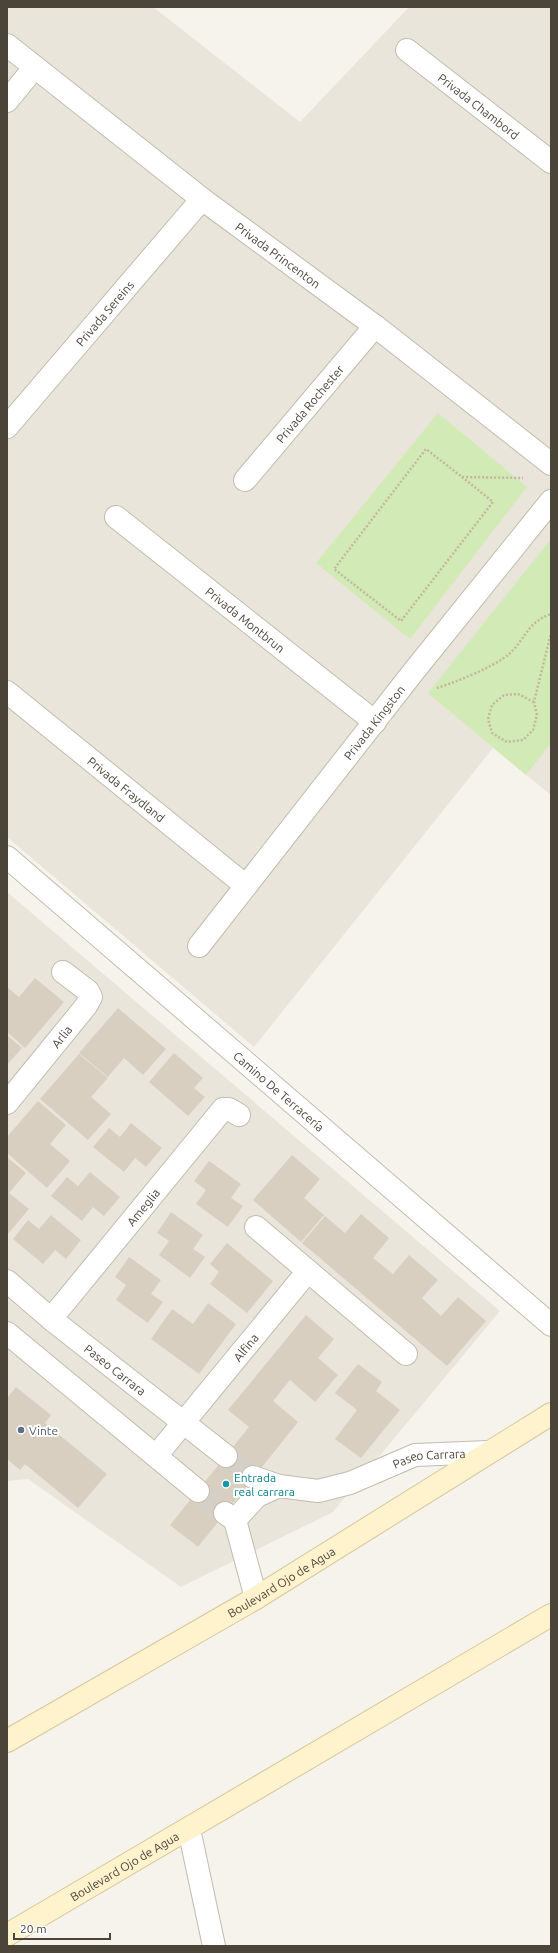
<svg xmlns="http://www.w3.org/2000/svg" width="558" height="1953" font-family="Ubuntu,sans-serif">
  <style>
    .residential { fill: #eae5da }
    .green { fill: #d2eab5 }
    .building { fill: #d8cfc1 }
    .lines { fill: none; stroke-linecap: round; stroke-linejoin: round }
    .street-tunnel { stroke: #d4d0c8; stroke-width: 22; stroke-dasharray: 22 11; stroke-linecap: butt }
    .street-casing { stroke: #c2bbae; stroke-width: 24 }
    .secondary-casing { stroke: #d6c79b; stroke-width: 24 }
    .path { stroke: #c4b79f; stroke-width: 2.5; stroke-dasharray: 2 2; stroke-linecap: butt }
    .street { stroke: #fff; stroke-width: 22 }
    .secondary { stroke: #fff3cd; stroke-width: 22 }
    .service-dot { fill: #5c6f8a; stroke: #fff; stroke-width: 1.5 }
    .culture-dot { fill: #0f9aa8; stroke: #fff; stroke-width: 1.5 }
    .labels { text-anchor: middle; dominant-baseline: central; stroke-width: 4; stroke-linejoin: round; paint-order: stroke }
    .street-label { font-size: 12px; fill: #4b4439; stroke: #fff }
    .service-label { font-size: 12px; fill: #4e5e75; stroke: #fff; text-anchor: start }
    .culture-label { font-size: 12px; fill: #0d838f; stroke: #fff; text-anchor: start }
  </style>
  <rect width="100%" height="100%" fill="#f6f3ec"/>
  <!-- residential -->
  <path class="residential" d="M7,7H153L300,122L409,7H551V795L493,748L254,1047L7,837Z
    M7,892L500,1311L333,1512L181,1587L28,1479L7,1481Z"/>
  <!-- green -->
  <path class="green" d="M438,413L527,487L410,639L316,563Z
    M551,539V743L526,775L428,693Z"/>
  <!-- building -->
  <path class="building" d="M35,978L64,1002L25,1048L7,1032V987L19,997Z
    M118,1008L166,1049L143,1075L124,1058L108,1077L79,1053Z
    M7,1035L22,1048L7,1065Z
    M174,1053L203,1078L194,1088L205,1097L188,1116L149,1082Z
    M79,1054L108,1078L91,1097L111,1114L88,1140L40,1099Z
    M38,1101L66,1125L50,1144L70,1161L47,1188L7,1153V1137Z
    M131,1123L162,1148L146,1167L135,1158L124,1172L93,1147L109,1128L120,1137Z
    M292,1155L320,1179L304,1198L324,1215L301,1242L253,1200Z
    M7,1157L26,1173L9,1193L29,1209L7,1235Z
    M209,1161L241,1184L231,1198L243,1206L228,1227L196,1204L206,1190L194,1181Z
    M90,1172L120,1197L104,1216L93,1207L82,1221L51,1196L67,1177L78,1186Z
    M171,1212L203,1235L193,1249L205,1257L190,1278L159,1255L169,1241L157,1233Z
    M361,1214L389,1238L370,1262L373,1258L393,1274L409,1255L438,1280L422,1298L441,1316L458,1297L486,1321L447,1366L302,1243L325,1216L345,1233Z
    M51,1215L81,1240L66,1259L55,1250L43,1264L13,1239L28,1220L39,1229Z
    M227,1243L273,1281L247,1313L210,1284L219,1272L210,1264Z
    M129,1257L161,1280L151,1294L163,1302L148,1323L116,1300L126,1285L115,1277Z
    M208,1303L236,1324L199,1374L151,1339L172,1309L193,1324Z
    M306,1315L334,1339L318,1358L338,1375L315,1402L290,1380L273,1401L298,1422L198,1547L170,1525L249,1427L228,1410Z
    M358,1364L382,1382L376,1391L400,1410L361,1458L335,1439L357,1410L335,1393Z
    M16,1387L51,1415L45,1423L107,1474L78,1508L25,1464L20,1470L7,1459V1398Z"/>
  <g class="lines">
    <!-- street-tunnel -->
    <path class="street-tunnel" d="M226,1456L253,1477
      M198,1491L225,1513"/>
    <defs>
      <g id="street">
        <path id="s1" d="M7,45L202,199L375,326L551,464"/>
        <path id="s2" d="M407,50L551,162"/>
        <path d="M7,101L34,68"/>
        <path id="s3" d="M7,427L202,199"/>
        <path id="s4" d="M245,480L375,326"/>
        <path id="s5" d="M116,517L375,722"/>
        <path id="s6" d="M7,692L246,886"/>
        <path id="s7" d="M7,857L551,1325"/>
        <path id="s8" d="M199,946L414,671L551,501"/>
        <path id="s9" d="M7,1103L86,1006L91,997L88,991L63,972"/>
        <path d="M256,1227L406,1354"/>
        <path id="s10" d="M7,1281L51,1319L226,1456"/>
        <path id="s11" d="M51,1319L223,1109H229L239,1115"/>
        <path d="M7,1333L198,1491"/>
        <path id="s12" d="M156,1456L308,1271"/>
        <path id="s13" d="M253,1477L279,1486L318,1491L350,1483L415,1455L488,1452"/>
        <path d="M225,1513L235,1520L256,1598"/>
        <path d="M235,1520L257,1496L279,1486"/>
        <path d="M189,1829L214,1946"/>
      </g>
      <g id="secondary">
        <path id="s14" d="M7,1741L256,1598L551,1414"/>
        <path id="s15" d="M7,1935L551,1615"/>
      </g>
    </defs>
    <!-- street casing -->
    <use href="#street" class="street-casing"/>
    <!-- secondary casing -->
    <use href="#secondary" class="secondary-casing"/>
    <!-- path -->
    <path class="path" d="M462,477L493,502L401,621L334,569L426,449L462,477L523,478
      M437,688C456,682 494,667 509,654C526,639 526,623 551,614
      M534,702L518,694L504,695L492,705L488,719L492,733L507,742L523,740L533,730L537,715L534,702L551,633"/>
    <!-- street -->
    <use href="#street" class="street"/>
    <!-- secondary -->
    <use href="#secondary" class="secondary"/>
  </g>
  <!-- markers -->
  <circle class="service-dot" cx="21" cy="1430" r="4"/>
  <circle class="culture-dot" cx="226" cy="1484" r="4"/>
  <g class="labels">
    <!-- street labels -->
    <g class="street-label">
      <text stroke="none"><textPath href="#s2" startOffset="91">Privada Chambord</textPath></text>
      <text stroke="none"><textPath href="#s1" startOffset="343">Privada Princenton</textPath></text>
      <text stroke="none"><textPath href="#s3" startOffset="150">Privada Sereins</textPath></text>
      <text stroke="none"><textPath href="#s4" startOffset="100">Privada Rochester</textPath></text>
      <text stroke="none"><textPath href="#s5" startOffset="165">Privada Montbrun</textPath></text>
      <text stroke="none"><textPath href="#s8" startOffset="284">Privada Kingston</textPath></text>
      <text stroke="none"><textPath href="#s6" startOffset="154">Privada Fraydland</textPath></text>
      <text stroke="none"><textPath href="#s9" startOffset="86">Arlia</textPath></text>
      <text stroke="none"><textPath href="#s7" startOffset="359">Camino De Terracería</textPath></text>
      <text stroke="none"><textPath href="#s11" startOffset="145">Ameglia</textPath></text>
      <text stroke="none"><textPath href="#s12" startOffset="141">Alfina</textPath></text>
      <text stroke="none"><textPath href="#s10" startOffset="140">Paseo Carrara</textPath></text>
      <text stroke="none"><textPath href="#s13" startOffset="184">Paseo Carrara</textPath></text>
      <text stroke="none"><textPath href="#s14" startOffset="317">Boulevard Ojo de Agua</textPath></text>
      <text stroke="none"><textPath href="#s15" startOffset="136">Boulevard Ojo de Agua</textPath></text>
    </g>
    <!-- service labels -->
    <g class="service-label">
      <text x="29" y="1430">Vinte</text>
    </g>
    <!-- culture labels -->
    <g class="culture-label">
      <text x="234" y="1477">Entrada<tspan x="234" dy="14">real carrara</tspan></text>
    </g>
  </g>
  <!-- border -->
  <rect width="558" height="1953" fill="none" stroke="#4b4439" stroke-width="16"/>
  <!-- scale -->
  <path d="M14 1933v6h96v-6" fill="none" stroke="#4b4439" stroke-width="2"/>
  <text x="20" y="1933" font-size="12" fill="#4b4439" stroke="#ffffff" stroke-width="3" paint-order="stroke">20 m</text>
</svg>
